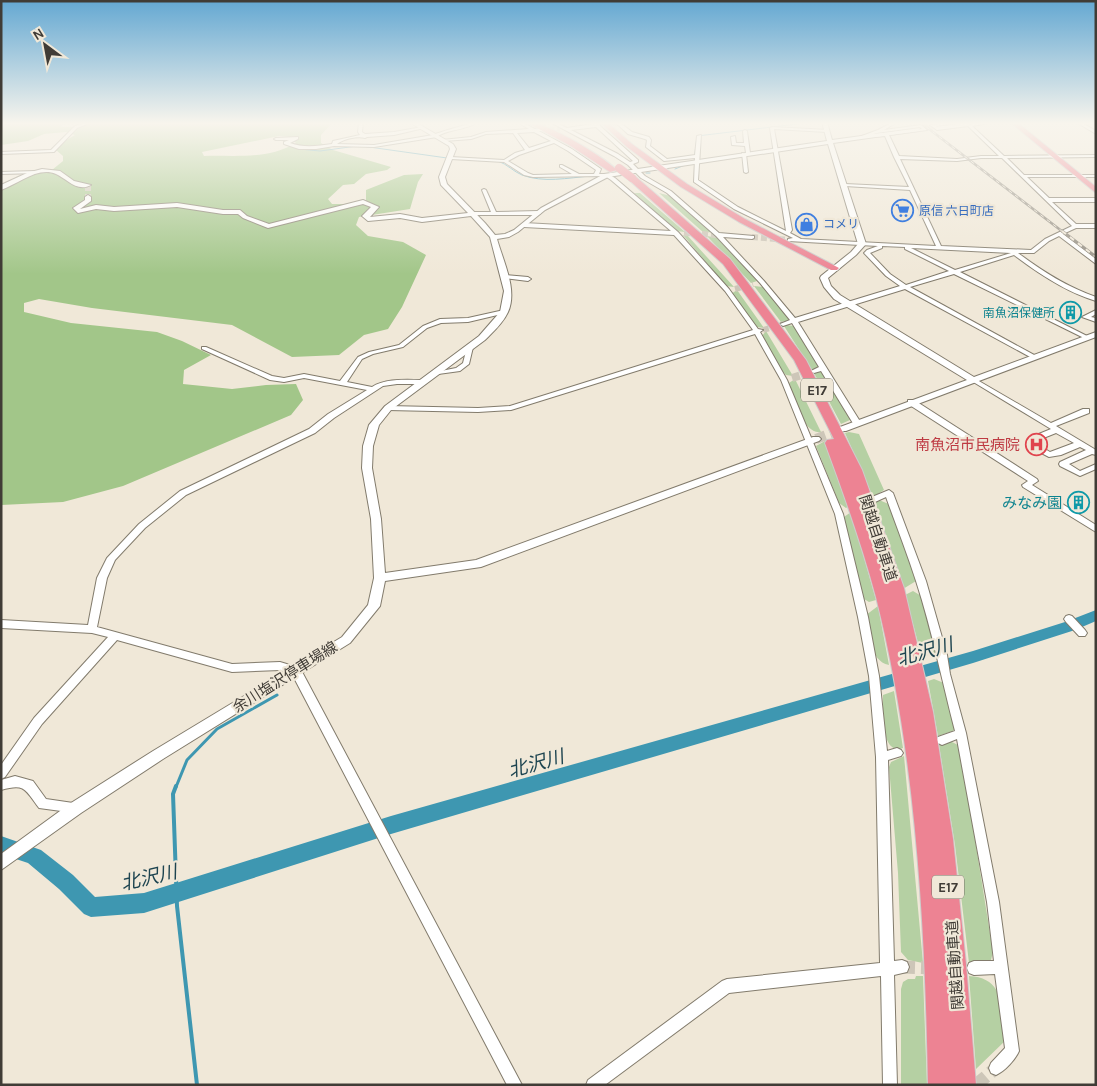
<svg xmlns="http://www.w3.org/2000/svg" width="1097" height="1086" font-family="Karla,'Noto Sans JP',sans-serif">
  <style>
    .green { fill: #b5d0a3 }
    .forest { fill: #a2c689; fill-rule: evenodd }
    .lines { fill: none; stroke-linecap: round; stroke-linejoin: round }
    .stream-far2 { stroke: #3e97b1; stroke-width: 1 }
    .stream-far1 { stroke: #3e97b1; stroke-width: 3 }
    .stream { stroke: #3e97b1; stroke-width: 4 }
    .river { fill: #3e97b1; fill-rule: evenodd }
    .street-tunnel-far3 { stroke: #cdc6b8; stroke-width: 5; stroke-dasharray: 5 2.5; stroke-linecap: butt }
    .street-tunnel-far2 { stroke: #cdc6b8; stroke-width: 6; stroke-dasharray: 6 3; stroke-linecap: butt }
    .street-tunnel-far1 { stroke: #cdc6b8; stroke-width: 8; stroke-dasharray: 8 4; stroke-linecap: butt }
    .street-tunnel { stroke: #cdc6b8; stroke-width: 13; stroke-dasharray: 13 6; stroke-linecap: butt }
    .secondary-tunnel-far1 { stroke: #cdc6b8; stroke-width: 6; stroke-dasharray: 6 3; stroke-linecap: butt }
    .secondary-tunnel { stroke: #cdc6b8; stroke-width: 10; stroke-dasharray: 10 5; stroke-linecap: butt }
    .street-casing { stroke: #827b6c; stroke-width: 2 }
    .secondary-casing { stroke: #827b6c; stroke-width: 2 }
    .highway-casing { stroke: #cdcccb; stroke-width: 2 }
    .street { fill: #fff; fill-rule: evenodd }
    .secondary { fill: #fff; fill-rule: evenodd }
    .highway { fill: #ed8393; fill-rule: evenodd }
    .rail-far1-casing { stroke: #979186; stroke-width: 2.5 }
    .rail-casing { stroke: #979186; stroke-width: 3 }
    .rail-far1 { stroke: #f0e8d8; stroke-width: 1; stroke-dasharray: 4; stroke-linecap: butt }
    .rail { stroke: #f0e8d8; stroke-width: 2; stroke-dasharray: 5; stroke-linecap: butt }
    .highway-bridge-casing { stroke: #cdcccb; stroke-width: 9; stroke-linecap: butt }
    .highway-bridge { stroke: #ed8393; stroke-width: 8 }
    .labels { text-anchor: middle; dominant-baseline: central; stroke-width: 4.5; stroke-linejoin: round; paint-order: stroke }
    .far-shop-label { font-size: 12px; fill: #366cbe; stroke: #f0e8d8; text-anchor: start }
    .far-culture-label { font-size: 12px; fill: #0d838f; stroke: #f0e8d8; text-anchor: end }
    .shield { fill: #f0e8d8; stroke: #757067; stroke-width: 1 }
    .shield-label { font-size: 14px; font-weight: bold; fill: #403c36 }
    .health-label { font-size: 15px; fill: #be3a42; stroke: #f0e8d8; text-anchor: end }
    .culture-label { font-size: 15px; fill: #0d838f; stroke: #f0e8d8; text-anchor: end }
    .street-label { font-size: 15px; fill: #403c36; stroke: #f0e8d8 }
    .near-water-label { font-size: 19px; font-style: italic; fill: #1d4450; stroke: #f0e8d8 }
  </style>
  <rect width="100%" height="100%" fill="#f0e8d8"/>
  <!-- green -->
  <path class="green" d="M634,193H640L685,232L676,231Z
    M659,193L671,196L711,232L704,233Z
    M683,235H687L734,287L726,286Z
    M707,236L718,238L757,281L751,283Z
    M754,286L763,287L790,320L781,322Z
    M737,290L764,328L757,327L731,294Z
    M787,325L794,326L820,367L812,370L784,326Z
    M766,331L793,376L786,375L780,369L762,336Z
    M819,371L822,372L850,418V420L841,424L814,373Z
    M795,379L821,432C804,435 795,400 789,388L791,387L789,383Z
    M849,432L859,434L884,490L873,497L845,433Z
    M825,441L849,506L846,508L839,503L816,446Z
    M879,500L891,505L916,581L903,589L875,502Z
    M851,512L876,600L869,602L864,599L844,522V517Z
    M913,591L923,597L938,652L922,657L905,595Z
    M878,606L889,665C869,661 870,632 866,615Z
    M934,679L944,683L955,730L938,736L928,681Z
    M894,691L903,748C880,756 883,709 883,695Z
    M950,741L960,746L993,952L991,960L986,962L969,963L955,845L939,745Z
    M904,756L923,963L908,960L901,952L898,873L889,767L891,762Z
    M916,976H923L927,1085H901V989L903,982L908,979H915Z
    M969,976C1007,978 1001,1011 1006,1040L976,1069Z"/>
  <!-- forest -->
  <path class="forest" d="M1,122H78L61,125L62,127H73L87,122H336L332,123L321,135V143L333,150L391,167L387,170L366,174L354,184L343,185L328,199L332,204H345L366,201V190L404,175L423,174L418,182L410,209L359,217L356,225L368,236L403,242L426,255L402,307L388,329L364,335L339,355L292,357L232,325L92,308L39,299L24,303V312L71,323L157,332L182,341L211,355L184,370L183,384L232,389L266,385L296,384L303,400L291,415L123,486L63,502L1,505V189L31,175L52,170L63,161V156L56,150L63,142L75,135L66,132L44,134L28,141L1,145ZM279,136L290,137L296,143C267,160 235,155 204,156L202,152Z"/>
  <g class="lines">
    <!-- stream-far2 -->
    <path class="stream-far2" d="M362,146L447,158
      M299,149L320,151L357,146
      M498,161C507,164 514,172 522,175C543,183 568,178 590,176
      M694,162L697,136L797,124V122
      M675,169L685,165
      M646,173H650
      M612,176L621,175"/>
    <!-- stream-far1 -->
    <path class="stream-far1" d="M176,787L187,760L217,729L277,695"/>
    <!-- stream -->
    <path class="stream" d="M176,786L173,794L177,906L197,1085"/>
    <!-- river -->
    <path class="river" d="M1096,610V621L1075,630L973,663L391,834L144,913L91,917L84,914L59,889L28,863L1,854V836L41,850L73,875L95,897L144,893L391,816L973,651L1065,622Z"/>
    <!-- street-tunnel-far3 -->
    <path class="street-tunnel-far3" d="M598,125L619,123
      M542,130L560,129"/>
    <!-- street-tunnel-far2 -->
    <path class="street-tunnel-far2" d="M684,233L718,235
      M752,237L790,240
      M735,289L753,284
      M763,330L783,324
      M808,373L811,372"/>
    <!-- street-tunnel-far1 -->
    <path class="street-tunnel-far1" d="M792,378L811,372"/>
    <!-- street-tunnel -->
    <path class="street-tunnel" d="M902,967L936,968
      M976,1085L996,1068"/>
    <!-- secondary-tunnel-far1 -->
    <path class="secondary-tunnel-far1" d="M918,129L937,127
      M88,185V197"/>
    <!-- secondary-tunnel -->
    <path class="secondary-tunnel" d="M816,439L843,429"/>
    <defs>
      <path id="street" d="M87,122H92L77,128L54,152L1,154V152L51,150L75,126Z
        M359,122H363L362,132L365,134L394,132L422,127L424,128L394,135L367,137L365,138C357,136 344,139 337,144L374,145L433,135C437,133 474,122 478,122C467,130 444,130 437,137L374,147L334,146L316,149H299L284,144V142L289,140H276L274,139L276,138L298,137V139L290,143C304,148 317,146 332,144L333,141L360,135L358,132Z
        M517,122H521L535,129H544V131H539L572,149L601,169L599,174H608L615,178L678,232L729,289L758,329L763,330L760,332L787,380L843,514L868,617L879,676L887,751L897,748L901,750L903,753L901,756L888,760L894,961L902,960L907,962L909,967L907,972L894,975L897,1085H883L881,976L729,993L605,1085H586L588,1080L722,981L727,979L880,963L876,757L869,676L858,617L835,514L781,380L755,334L511,410L478,412L388,410L384,408L388,406L478,408L510,406L753,330L725,291L674,235L524,227L521,225L524,223L671,231L611,180L605,176L533,177L524,175L504,162L451,159L449,158L451,157L504,160L515,153L525,150L513,133L486,134L471,139L444,141L442,140L471,137L486,132L529,129ZM534,132L551,141L529,148L517,133ZM554,143L568,151L596,170L594,174H579L562,165H560V167L572,174L533,175L528,173L508,161L519,155Z
        M550,122H554L567,128L593,124L591,122H595L599,124L600,126L638,160V162L633,164L645,176L671,191L719,233L754,236V238L752,239L723,237L764,281L795,318L900,286L886,276L864,253L867,250L878,246L788,241V239L793,238L734,209L694,182L695,158L664,161L646,147L647,140L645,139L628,134L615,122H619L632,132L649,137L651,140L650,146L667,159L695,155L697,136L701,135L698,180L738,207L786,231L770,128L772,127L829,130L827,132L774,129L792,230L790,233L801,239L936,246L910,190L845,186L843,185L845,184L909,187L894,157L885,136L861,138L859,137L878,130L893,122H897L884,130L921,125L927,130L889,135L899,156L957,159L981,156H999L968,126L937,130L930,125L957,122H969L936,126L938,128L991,122L989,123L972,126L1004,156L1096,155V157L1007,158L1024,175H1096V177H1027L1049,198H1096V202H1052L1076,224H1096V228H1076L1063,234L1096,259V264L1059,236L1049,241L1034,253H1018C1042,271 1067,287 1096,297V301C1066,292 1039,274 1014,255L960,272L1089,337L1086,339L1084,338L954,274L910,287L1036,356V358H1032L905,289L798,322L861,423L857,425H854L821,371L814,373L811,371L819,367L792,323L783,326L780,324L790,320L760,283L716,236L667,193L641,178L628,165L614,156ZM596,127L633,161L630,162L618,154L571,130ZM920,127L922,129L873,134L877,133ZM981,158H1002L1072,226L1045,239L1031,250L941,246L900,159L957,161ZM882,246L905,247V249L949,271L906,285L890,274L870,253L882,248ZM911,248L1011,253L955,270Z
        M1076,122H1096V123L1084,124L1096,131V134Z
        M745,130L747,131L750,153L748,154L746,153L745,146L732,145L731,137L735,136L736,143H744L743,131Z
        M742,153L746,154L748,172L746,173L744,172Z
        M36,171H38V173L1,174V172Z
        M484,189L486,190L496,212L538,211L541,213L538,215H471V213L473,212H491L482,190Z
        M505,275L528,277L531,279L528,281L503,278V276Z
        M504,310L507,312L506,313L468,322L441,323L427,328L403,347L373,354L362,359L347,382L372,387C386,378 405,380 422,380L426,382L422,384H397L383,386L334,418L315,433L186,495L145,528L115,560L107,578L97,627L232,664L280,662L300,668L522,1085H507L292,674L280,670L232,672L117,640L42,724L5,777L1,779V765L34,718L108,637L92,633L1,628V620L88,625L97,578L107,558L139,524L180,491L309,429L328,414L367,390L304,378L284,382L270,380L202,349V347H206L272,376L284,378L304,374L340,381L358,357L369,352L399,345L423,326L440,319L468,318Z
        M1096,310V314L1091,317L1096,318V322L1082,317Z
        M470,345L473,347L469,364L460,371L431,375V373L456,368L463,363L467,347Z
        M972,377L1051,423L1083,409H1089V413L1056,426L1096,450V455L1092,454L1069,464L1080,471L1096,464V469L1080,476L1060,466L1059,464L1060,462L1086,450L1080,447L1061,455L1049,457L1028,446L1027,444L1029,438L1051,429L970,380V378ZM1056,433L1074,443L1050,452L1035,443L1036,441Z
        M908,400H914L1037,479L1038,481L1032,485L1096,525V532L1023,487L1022,485L1028,481L908,404Z
        M889,490L893,493L926,581L947,655L950,674L966,733L999,902L1019,1051C1015,1060 1005,1071 996,1075L991,1073L989,1068L991,1063L1005,1048L995,974L974,975L969,973L967,968L969,963L974,961H994L987,902L957,739L942,745L938,743L937,740L938,737L955,731C942,681 932,630 916,581C907,553 896,525 886,497L875,502L871,499L872,497Z
        M1069,615L1072,616L1085,630L1087,633L1085,636H1079L1066,622L1064,619L1066,616Z
        M15,776L33,781L46,799L80,804L82,808L80,812L76,813L39,808C25,789 25,783 1,790V780Z"/>
      <path id="secondary" d="M409,122H415L453,144L456,149L445,177L447,184L485,223L495,235L505,234L514,230L541,208L604,174L827,141L822,122H827L832,140L920,128L918,131L833,143L866,244L856,255L828,278L831,286L840,295L974,377L1096,332V337L846,431H840L838,429L840,427L967,380L834,299L824,287L820,278L821,276L851,252L858,244L828,144L608,177L545,210L518,232L509,237L497,239C503,261 518,290 508,312C503,323 493,332 485,340L391,410L379,425L373,446L372,468L381,519L385,573L476,560L813,437H819L821,439L819,441L481,567L385,581L380,606L350,643L163,759L81,813L1,870V854L71,803L153,751L342,637L368,605L374,578L371,519L362,468L363,446L369,425L385,406L479,336L500,312L504,291L490,237L471,216L422,222L400,218L368,221L362,216L371,207L363,204L268,228L243,218L238,214H223L177,207L114,211L96,209L78,213L73,208L85,200V197L88,195L91,197V201L80,209L96,205L114,207L177,203L223,210H240L247,216L269,224L363,200L379,207L370,217L400,214L422,218L468,213L441,185L439,177L450,149L449,146Z
        M974,122H989L937,129L934,127Z
        M42,169L60,171L74,181L91,185C77,193 66,178 56,174C38,166 18,184 1,190V185L27,173Z"/>
      <path id="highway" d="M526,122C544,120 604,157 617,170L610,172L569,145Z
        M600,122H607L632,144L687,184L745,219L839,268L837,270H831L739,222L681,187L627,147Z
        M1010,122H1017L1096,187V193Z
        M629,176H635L730,259L806,360L862,470L904,588L933,712L953,839L966,964L976,1085H928C925,921 916,756 876,597C862,545 844,494 825,443L827,440L834,439L794,360L723,264L629,180Z"/>
    </defs>
    <!-- street casing -->
    <use href="#street" class="street-casing"/>
    <!-- secondary casing -->
    <use href="#secondary" class="secondary-casing"/>
    <!-- highway casing -->
    <use href="#highway" class="highway-casing"/>
    <!-- street -->
    <use href="#street" class="street"/>
    <!-- secondary -->
    <use href="#secondary" class="secondary"/>
    <!-- highway -->
    <use href="#highway" class="highway"/>
    <defs>
      <path id="rail-far1" d="M920,122L1063,232"/>
      <path id="rail" d="M1062,231L1096,257"/>
    </defs>
    <!-- rail-far1 casing -->
    <use href="#rail-far1" class="rail-far1-casing"/>
    <!-- rail casing -->
    <use href="#rail" class="rail-casing"/>
    <!-- rail-far1 -->
    <use href="#rail-far1" class="rail-far1"/>
    <!-- rail -->
    <use href="#rail" class="rail"/>
    <defs>
      <path id="highway-bridge" d="M619,168L632,178"/>
    </defs>
    <!-- highway-bridge casing -->
    <use href="#highway-bridge" class="highway-bridge-casing"/>
    <!-- highway-bridge -->
    <use href="#highway-bridge" class="highway-bridge"/>
  </g>
  <!-- sky -->
  <linearGradient id="sky" x2="0" y2="1"><stop stop-color="#64a8d2"/><stop offset="0.45" stop-color="#f8f5ed"/><stop offset="1" stop-color="#f8f5ed" stop-opacity="0"/></linearGradient>
  <rect width="1097" height="274" fill="url(#sky)"/>
  <!-- icons -->
  <defs>
    <symbol id="supermarket-ring" viewBox="-11 -11 22 22"><circle r="9.5" fill="#f0e8d8" stroke="#3f7fe0" stroke-width="1.5"/><path d="M-6-5.5h2.5l.6 2H6L4.5 2H-2.5L-4.4-4H-6ZM-1.5 3.2a1.3 1.3 0 1 0 .1 0ZM3 3.2a1.3 1.3 0 1 0 .1 0Z" fill="#3f7fe0"/></symbol>
    <symbol id="shop-ring" viewBox="-11 -11 22 22"><circle r="9.5" fill="#f0e8d8" stroke="#3f7fe0" stroke-width="1.5"/><path d="M-5-2.5h2.3a2.7 3.5 0 0 1 5.4 0H5L5.5 6h-11ZM-1.5-2.5h3a1.5 2.3 0 0 0-3 0Z" fill="#3f7fe0"/></symbol>
    <symbol id="building-ring" viewBox="-11 -11 22 22"><circle r="9.5" fill="#f0e8d8" stroke="#0f9aa8" stroke-width="1.5"/><path d="M-4-6H4V6H1V3H-1V6H-4ZM-2.5-4.3h1.7v1.8h-1.7ZM.8-4.3h1.7v1.8H.8ZM-2.5-1h1.7V.8h-1.7ZM.8-1h1.7V.8H.8Z" fill="#0f9aa8"/></symbol>
    <symbol id="hospital-ring" viewBox="-11 -11 22 22"><circle r="9.5" fill="#f0e8d8" stroke="#e0444e" stroke-width="1.5"/><path d="M-5-5h3v3.5h4V-5h3V5h-3V1.5h-4V5h-3Z" fill="#e0444e"/></symbol>
  </defs>
  <g fill-rule="evenodd">
    <use href="#supermarket-ring" x="890" y="198" width="25" height="25"/>
    <use href="#shop-ring" x="794" y="212" width="25" height="25"/>
    <use href="#building-ring" x="1058" y="300" width="25" height="25"/>
    <use href="#hospital-ring" x="1024" y="432" width="25" height="25"/>
    <use href="#building-ring" x="1066" y="490" width="25" height="25"/>
  </g>
  <g class="labels">
    <!-- far-shop labels -->
    <g class="far-shop-label">
      <text x="919" y="211">原信 六日町店</text>
      <text x="823" y="224">コメリ</text>
    </g>
    <!-- far-culture labels -->
    <g class="far-culture-label">
      <text x="1055" y="313">南魚沼保健所</text>
    </g>
    <!-- shield labels -->
    <g class="shield">
      <rect x="801" y="378.5" width="32" height="23" rx="4"/>
      <rect x="932" y="875.5" width="32" height="23" rx="4"/>
    </g>
    <g class="shield-label">
      <text x="817" y="390">E17</text>
      <text x="948" y="887">E17</text>
    </g>
    <!-- health labels -->
    <g class="health-label">
      <text x="1020" y="445">南魚沼市民病院</text>
    </g>
    <!-- culture labels -->
    <g class="culture-label">
      <text x="1062" y="503">みなみ園</text>
    </g>
    <!-- street labels -->
    <g class="street-label">
      <text transform="translate(878 538) rotate(72)">関越自動車道</text>
      <text transform="translate(285 677) rotate(-32)">余川塩沢停車場線</text>
      <text transform="translate(955 965) rotate(-94)">関越自動車道</text>
    </g>
    <!-- near-water labels -->
    <g class="near-water-label">
      <text transform="translate(925 652) rotate(-16)">北沢川</text>
      <text transform="translate(536 764) rotate(-16)">北沢川</text>
      <text transform="translate(149 878) rotate(-13)">北沢川</text>
    </g>
  </g>
  <!-- border -->
  <rect width="1097" height="1086" fill="none" stroke="#403c36" stroke-width="5"/>
  <!-- north arrow -->
  <g transform="translate(45 45) rotate(328)" stroke="#f0e8d8" stroke-width="4" paint-order="stroke">
  <path d="M0-4L9 19L0 12L-9 19Z" fill="#403c36"/>
  <text y="-8" font-size="14" font-weight="bold" text-anchor="middle" fill="#403c36">N</text>
  </g>
</svg>
